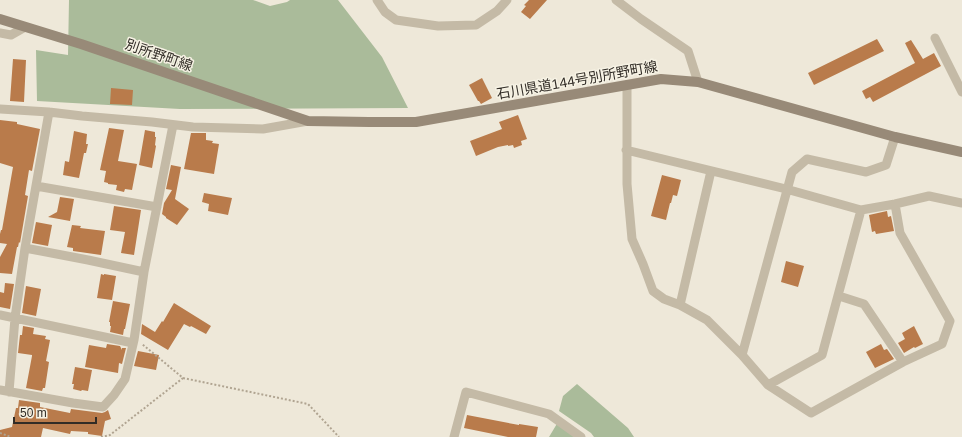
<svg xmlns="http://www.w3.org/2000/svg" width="962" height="437" font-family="Helvetica,'Noto Sans JP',sans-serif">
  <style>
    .green { fill: #aabb9a }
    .building { fill: #b97b4b }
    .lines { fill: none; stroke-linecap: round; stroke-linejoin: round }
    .path { stroke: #b0a491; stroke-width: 2; stroke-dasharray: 2 2; stroke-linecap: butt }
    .minor { stroke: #c4baa6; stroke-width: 9 }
    .secondary { stroke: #988a78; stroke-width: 10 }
    .labels { text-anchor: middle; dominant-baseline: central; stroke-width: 3; stroke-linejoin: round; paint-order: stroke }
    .street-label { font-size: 14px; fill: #312c26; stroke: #f6f2e4 }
  </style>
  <rect width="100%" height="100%" fill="#eee8d9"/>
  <!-- green -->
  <path class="green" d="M69,0H253L270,6L287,2L290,0H338L382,57L408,108L180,109L37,101L36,50L68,55Z
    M577,384L628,428L634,437H594L591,433L559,411L563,396Z
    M558,422L581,437H549Z"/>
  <!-- building -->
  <path class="building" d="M529,0H547L530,19L521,12L526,6L524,5Z
    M877,39L884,51L814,85L808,73Z
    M911,40L923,59L934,53L941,66L873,102L870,97L866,99L862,91L915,63L905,43Z
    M13,59L26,60L24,102L10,101Z
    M482,78L492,98L481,104L479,101H478L469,85Z
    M111,88L133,90L132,105L110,104Z
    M518,115L527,139L521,141L522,145L514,148L513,145L508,146V145L498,147L476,156L470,141L502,129L499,122Z
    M0,120L17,122V124L40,129L32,171L29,170L25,195L28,196L20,243L19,242L18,247H17L12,274L0,273V257L7,244L0,243V234L1,230H2L13,167L0,163Z
    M109,128L124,130L118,161L137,164L132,190L125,189L124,192L116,190L117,185L108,184V183L104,182L106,171L100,170Z
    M145,130L155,132V137H156L155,145L156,146L152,168L139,165Z
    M74,131L87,134L86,144H88L86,153H84L79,178L63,175L65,161L69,162Z
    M191,133H206V140L213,141L212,143L219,144L214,174L184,169Z
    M171,165L181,167L175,199L189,209L177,225L166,218V217L162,214L164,203L172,190L166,189Z
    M662,175L681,180L677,196L673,195L671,203H670L666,220L651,216Z
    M204,193L232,198L228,215L208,211L209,204L202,202Z
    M60,197L74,199L70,221L48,217L57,212Z
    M114,206L141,210L134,255L121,253L125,232L110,230Z
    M887,211L888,217L891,216L894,231L876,234L875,231L872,232L869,215Z
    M36,222L52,225L48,246L32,243Z
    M72,225L81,226L80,228L105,231L101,255L73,251V248L67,247Z
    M786,261L804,266L798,287L781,282Z
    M101,274L104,275V274L116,276L112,300L97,298Z
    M5,283L14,284L10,309L0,307V292L4,293Z
    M26,286L41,289L36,316L22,313Z
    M113,301L130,304L125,329H124L123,335L110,332L111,326H110V322H109Z
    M174,303L211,326L206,334L191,326L190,327L184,324L168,350L141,334L142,324L155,332L162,321L163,322Z
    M23,326L34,328L33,334L46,336L45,339L50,340L46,361L49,362L45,388H43L42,391L26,388L32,356V355L18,353L20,335H22Z
    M914,326L923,344L915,348L914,347L904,353L898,343L905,339L902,333Z
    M107,344L120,346L121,348V350L122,348H126L122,364L119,363L118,373L85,367L89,345L106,348Z
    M881,344L884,350L887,349L894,359L875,368L866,352Z
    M138,351L159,355L156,370L134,366Z
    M75,367L92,370L88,391L82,390L81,391L73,389L74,384H72Z
    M19,400L40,403V407L70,413L71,409L102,413L105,412L108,410L111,419L105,421L102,436L88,434V432L71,431L70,434L43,428L41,437H0V430L12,427L16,408H18Z
    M467,415L519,425V424L538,427L536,437H508L464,428Z"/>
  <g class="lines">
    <!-- path -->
    <path class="path" d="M183,378L308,404L339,437
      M0,433L11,437
      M101,437L110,435L183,378L142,344"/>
    <!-- minor -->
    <path class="minor" d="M377,0L385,12L396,20L438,26L476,25L497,11L507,0
      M616,0L641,19L688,51L698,82
      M0,33L11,35L25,27
      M935,38L962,92
      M627,85V184L632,239L643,264L653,291L664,299L680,305L707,320L742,355L768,385L811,413L903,362L942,344L950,321L900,233L895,204
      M0,109L49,112L82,116L152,122L193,127L263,129L308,121
      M626,150L786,189L861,210L895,204L929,196L962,203
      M36,186L157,207
      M25,248L88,260L144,272
      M839,296L864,304L903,362
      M680,305L711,171
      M0,315L133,343
      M742,355L792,172L807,159L866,172L886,165L895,137
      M768,385L822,355L861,210
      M0,390L73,403L103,407L114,395L125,379L134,340L144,272L173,125
      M9,392L15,318L25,248L49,112
      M454,437L466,392L549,414L581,437"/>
    <!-- secondary -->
    <path class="secondary" d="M0,19L81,44L308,121L369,122H416L661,79L698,82L895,137L962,152"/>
  </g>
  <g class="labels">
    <!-- street labels -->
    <g class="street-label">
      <text transform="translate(159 55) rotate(19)">別所野町線</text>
      <text transform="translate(577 80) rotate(-10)">石川県道144号別所野町線</text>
    </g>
  </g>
  <!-- scale -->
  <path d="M14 417v6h82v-6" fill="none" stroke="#312c26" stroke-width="2"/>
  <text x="20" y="417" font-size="12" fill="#312c26" stroke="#f6f2e4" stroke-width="3" paint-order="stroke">50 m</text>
</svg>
